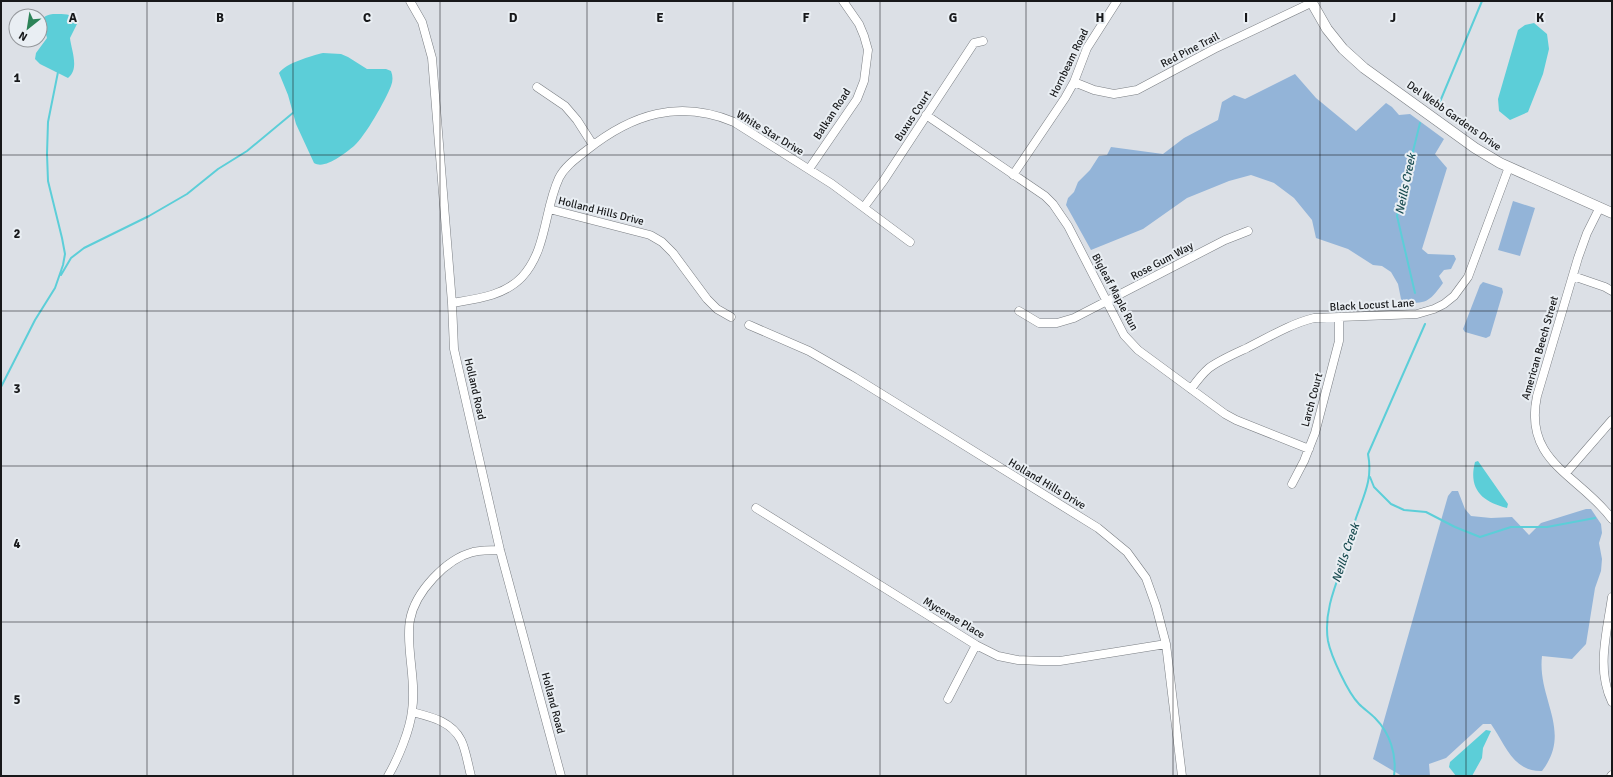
<svg xmlns="http://www.w3.org/2000/svg" width="1613" height="777" font-family="Signika,sans-serif">
  <style>
    .green { fill: #93b4d8 }
    .water { fill: #5cced8 }
    .lines { fill: none; stroke-linecap: round; stroke-linejoin: round }
    .stream { stroke: #5cced8; stroke-width: 2 }
    .minor-casing { stroke: #7a7e83; stroke-width: 9 }
    .tertiary-casing { stroke: #7a7e83; stroke-width: 11 }
    .minor { stroke: #fff; stroke-width: 8 }
    .tertiary { stroke: #fff; stroke-width: 10 }
    .grid { fill: none; stroke: #17181a; stroke-width: 1; stroke-opacity: 0.55 }
    .labels { text-anchor: middle; dominant-baseline: central; stroke-width: 4; stroke-linejoin: round; paint-order: stroke }
    .street-label { font-size: 11px; fill: #17181a; stroke: #e9eef3 }
    .water-label { font-size: 12px; font-style: italic; fill: #174a4f; stroke: #e9eef3 }
    .grid-label { font-size: 13px; text-anchor: middle; font-weight: bold; fill: #17181a; stroke: #e9eef3; stroke-width: 4; stroke-linejoin: round; paint-order: stroke }
  </style>
  <rect width="100%" height="100%" fill="#dce0e6"/>
  <!-- green -->
  <path class="green" d="M1295,74L1316,98L1356,131L1386,103L1392,107L1399,115L1410,114L1444,139L1435,154L1447,168L1422,249L1428,254L1454,255L1456,259L1451,269L1444,270L1439,276L1443,283C1428,304 1427,302 1402,304L1398,284L1391,272L1382,266L1373,265L1348,249L1316,238L1312,220L1294,198L1274,183L1251,175L1229,181L1187,198L1143,229L1091,250L1066,205L1068,198L1074,192L1078,182L1090,170L1099,156L1107,155L1111,147L1163,154L1184,138L1218,120L1222,102L1234,95L1245,99Z
    M1513,201L1535,208L1520,256L1498,250Z
    M1483,282L1502,288L1503,292L1490,336L1486,338L1465,332L1463,329L1480,285Z
    M1452,491H1458L1465,509L1471,516L1491,518L1512,517L1529,535L1541,523L1586,509H1591L1601,524L1602,533L1599,543L1602,559L1601,571L1595,588L1586,644L1572,659L1542,656C1537,699 1573,731 1542,771C1513,772 1505,744 1491,724H1483L1446,758L1429,764L1430,776H1402L1373,759L1448,496Z"/>
  <!-- water -->
  <path class="water" d="M53,14C63,14 73,13 78,22L70,38C71,49 80,69 68,78L40,64L35,59L36,53L47,38C45,27 34,17 53,14Z
    M1534,23L1547,34L1549,49L1543,74L1528,112L1510,120L1499,111L1498,99L1518,30L1525,25Z
    M323,53L341,54L348,57L367,69H386L391,71C393,76 393,81 391,86C385,101 366,135 354,146C345,153 325,170 314,163L296,124L288,95L279,73C286,63 311,56 323,53Z
    M1478,461L1508,504L1507,508C1482,502 1468,489 1475,462Z
    M1486,730L1491,731L1483,748L1482,758L1472,776H1456L1449,767L1450,762Z"/>
  <g class="lines">
    <!-- stream -->
    <path class="stream" d="M1439,104L1482,1
      M61,275L71,258L84,248L149,216L187,194L218,169L247,151L294,112
      M1415,293L1397,216L1420,123
      M1,387L35,320L55,288L63,265L65,254L62,238L48,181L47,154L48,122L58,72
      M1370,477L1374,487L1391,504L1404,510L1426,512L1455,527L1480,537L1511,527H1547L1595,518
      M1394,776C1397,755 1390,733 1375,718C1370,713 1364,709 1359,704C1348,693 1331,656 1328,641C1323,611 1337,582 1347,553C1351,542 1352,530 1356,518C1364,495 1373,479 1368,454L1425,324"/>
    <defs>
      <path id="minor" d="M410,1L422,22L432,58L452,303L454,349L500,550L561,776
        M1074,82L1094,90L1114,94L1137,90L1214,49L1311,3
        M537,87L565,106L577,120L593,145
        M926,115L1045,196L1053,204L1068,226L1124,335L1138,350L1225,414L1236,420L1309,449
        M809,169L857,99L864,81L868,50L864,36L859,24L843,1
        M1013,175L1065,98L1074,82L1087,48L1117,1
        M864,207L884,180L974,43L983,41
        M1600,207L1587,233L1578,258L1537,396C1523,462 1579,475 1612,519
        M549,209L650,235L662,242L673,253L707,299L717,309L731,317
        M1573,276L1605,287L1612,291
        M452,303C476,299 504,296 522,277C547,250 544,210 559,178C565,166 577,158 587,150C632,114 679,99 734,122L832,184L910,242
        M1019,311L1039,323H1057L1074,318L1225,240L1248,231
        M749,325L809,351L854,377L1098,528L1127,552L1146,578L1156,606L1166,644L1182,776
        M1191,389C1196,382 1202,374 1209,368C1220,360 1234,354 1247,348C1269,337 1290,324 1314,318L1417,314L1434,309L1444,304L1454,296L1468,277L1509,167
        M1566,473L1612,420
        M1292,484L1304,461L1315,433L1339,341V318
        M756,508L976,645L998,656L1018,660L1041,661H1060L1166,644
        M1612,597C1607,632 1596,669 1612,702
        M948,699L976,645
        M412,712C431,717 451,721 461,740C466,750 468,765 471,776
        M388,776C398,759 410,730 412,711C416,685 409,661 409,635C409,630 409,625 410,620C415,592 446,559 473,552C482,550 492,550 500,550
        M1611,776L1612,775"/>
      <path id="tertiary" d="M1311,1L1327,29L1343,49L1364,68L1475,148L1500,163L1612,213"/>
    </defs>
    <!-- minor casing -->
    <use href="#minor" class="minor-casing"/>
    <!-- tertiary casing -->
    <use href="#tertiary" class="tertiary-casing"/>
    <!-- minor -->
    <use href="#minor" class="minor"/>
    <!-- tertiary -->
    <use href="#tertiary" class="tertiary"/>
  </g>
  <!-- grid -->
  <path class="grid" d="M147,1V776M293,1V776M440,1V776M587,1V776M733,1V776M880,1V776M1026,1V776M1173,1V776M1320,1V776M1466,1V776M1,155H1612M1,311H1612M1,466H1612M1,622H1612"/>
  <g class="labels">
    <!-- street labels -->
    <g class="street-label">
      <text transform="translate(1190 50) rotate(-27)">Red Pine Trail</text>
      <text transform="translate(1069 63) rotate(-64)">Hornbeam Road</text>
      <text transform="translate(832 114) rotate(-57)">Balkan Road</text>
      <text transform="translate(913 116) rotate(-57)">Buxus Court</text>
      <text transform="translate(1454 116) rotate(35)">Del Webb Gardens Drive</text>
      <text transform="translate(770 133) rotate(31)">White Star Drive</text>
      <text transform="translate(601 211) rotate(14)">Holland Hills Drive</text>
      <text transform="translate(1162 261) rotate(-28)">Rose Gum Way</text>
      <text transform="translate(1115 292) rotate(62)">Bigleaf Maple Run</text>
      <text transform="translate(1372 305) rotate(-3)">Black Locust Lane</text>
      <text transform="translate(1540 348) rotate(-74)">American Beech Street</text>
      <text transform="translate(475 389) rotate(77)">Holland Road</text>
      <text transform="translate(1312 400) rotate(-75)">Larch Court</text>
      <text transform="translate(1047 484) rotate(31)">Holland Hills Drive</text>
      <text transform="translate(954 618) rotate(31)">Mycenae Place</text>
      <text transform="translate(553 703) rotate(75)">Holland Road</text>
    </g>
    <!-- water labels -->
    <g class="water-label">
      <text transform="translate(1406 184) rotate(-78)">Neills Creek</text>
      <text transform="translate(1346 553) rotate(-71)">Neills Creek</text>
    </g>
  </g>
  <g class="grid-label">
    <text x="73" y="22">A</text>
    <text x="220" y="22">B</text>
    <text x="367" y="22">C</text>
    <text x="513" y="22">D</text>
    <text x="660" y="22">E</text>
    <text x="806" y="22">F</text>
    <text x="953" y="22">G</text>
    <text x="1100" y="22">H</text>
    <text x="1246" y="22">I</text>
    <text x="1393" y="22">J</text>
    <text x="1540" y="22">K</text>
    <text x="17" y="82">1</text>
    <text x="17" y="238">2</text>
    <text x="17" y="393">3</text>
    <text x="17" y="548">4</text>
    <text x="17" y="704">5</text>
  </g>
  <!-- border -->
  <rect width="1613" height="777" fill="none" stroke="#17181a" stroke-width="4"/>
  <!-- north arrow -->
  <g transform="translate(28 28) rotate(210)"><circle r="19" fill="#e9eef3" stroke="#95989c"/>
  <path d="M0-3L7 15L0 10L-7 15Z" fill="#2c8358"/>
  <text y="-6" font-size="11" font-weight="bold" text-anchor="middle" fill="#17181a">N</text>
  </g>
</svg>
